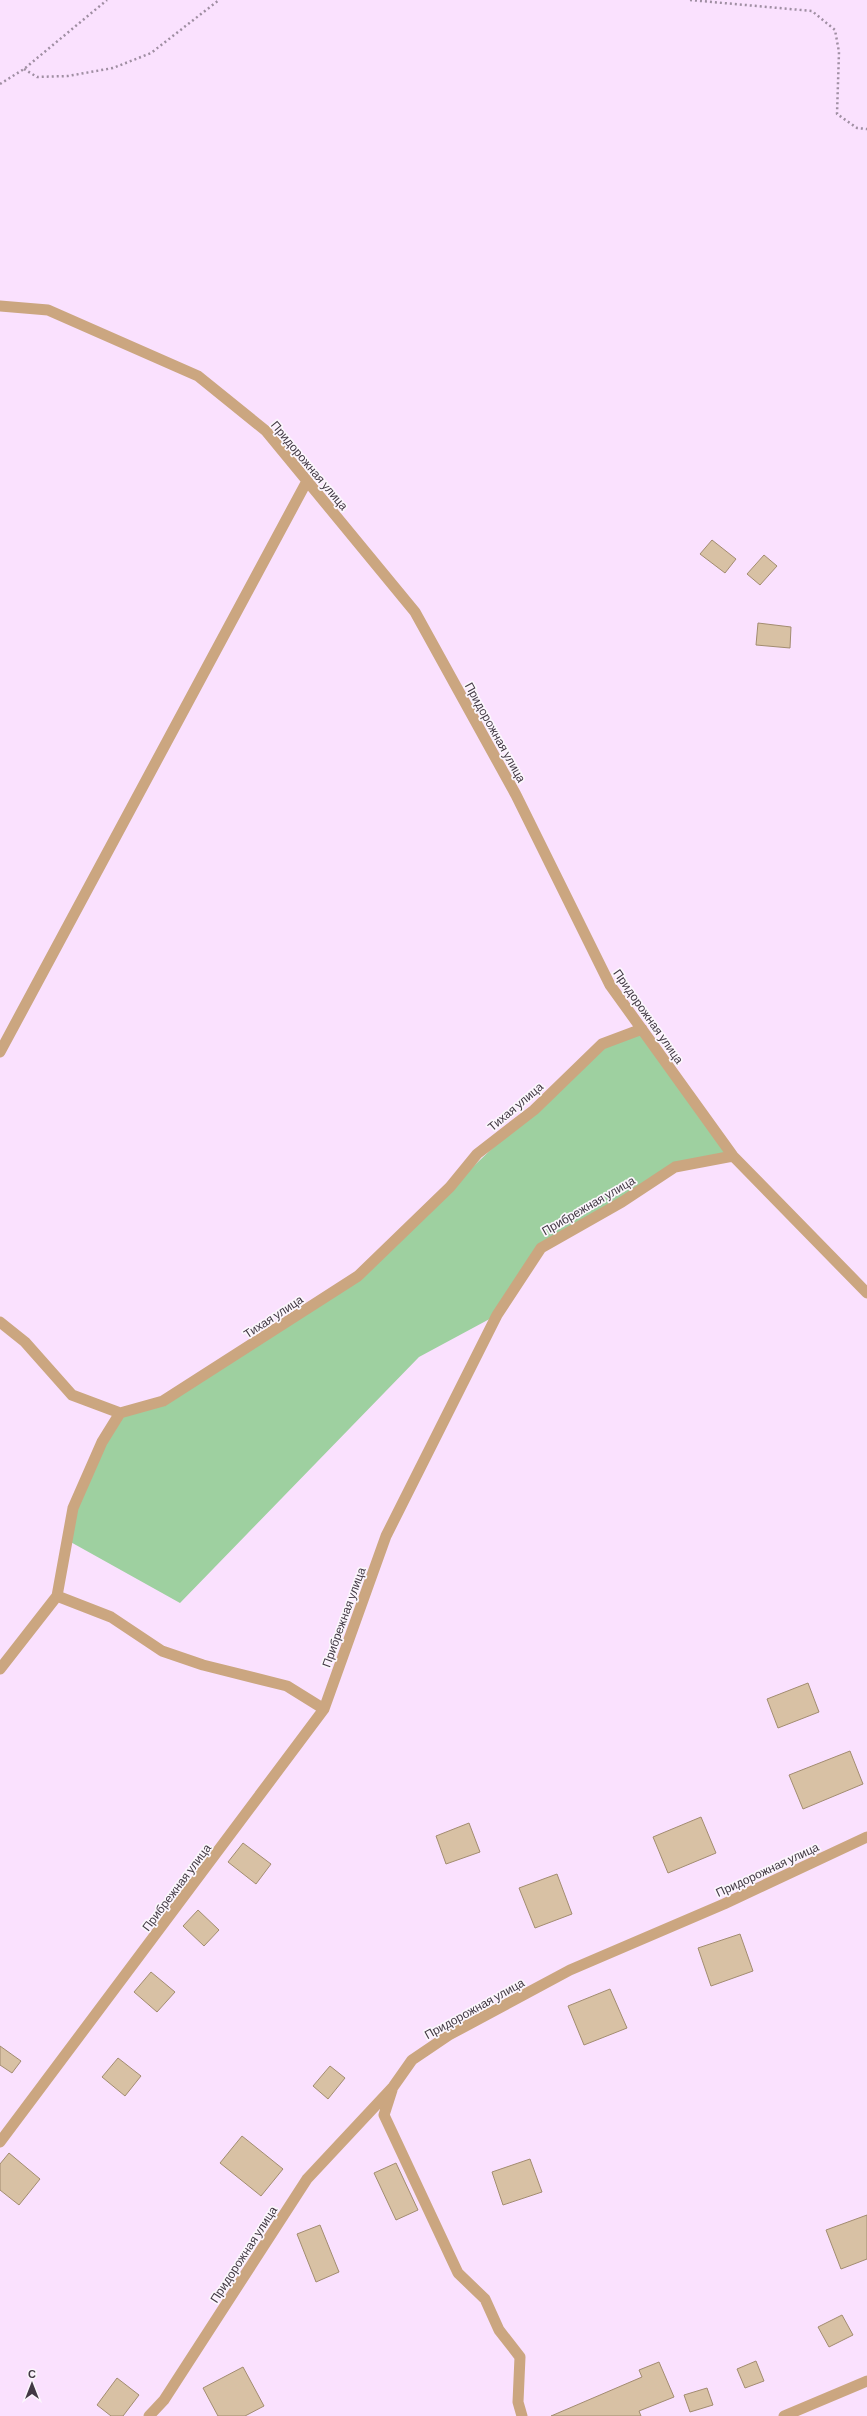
<svg xmlns="http://www.w3.org/2000/svg" width="867" height="2416" font-family="Barlow,sans-serif">
  <style>
    .green { fill: #9ed0a0 }
    .building { fill: #d8c1a4; stroke: #a28c70 }
    .lines { fill: none; stroke-linecap: round; stroke-linejoin: round }
    .path { stroke: #9f8ea2; stroke-width: 2.5; stroke-dasharray: 2 3; stroke-linecap: butt }
    .minor { stroke: #cba680; stroke-width: 11 }
    .tertiary { stroke: #cba680; stroke-width: 11 }
    .labels { text-anchor: middle; dominant-baseline: central; stroke-width: 3.5; stroke-linejoin: round; paint-order: stroke }
    .street-label { font-size: 12px; fill: #423944; stroke: #fbf6fc }
  </style>
  <rect width="100%" height="100%" fill="#fae1fe"/>
  <!-- green -->
  <path class="green" d="M642,1029L733,1156L675,1167L541,1248L497,1315L419,1357L180,1603L67,1540L73,1508L120,1413L163,1401L358,1276L602,1044Z"/>
  <!-- building -->
  <path class="building" d="M712,540L736,559L725,573L700,554Z
    M764,555L777,566L760,585L747,574Z
    M758,623L791,627L790,648L756,645Z
    M808,1683L819,1712L778,1728L767,1699Z
    M850,1751L863,1784L803,1809L789,1775Z
    M701,1817L716,1853L668,1873L653,1837Z
    M469,1823L480,1852L446,1864L436,1836Z
    M243,1843L271,1864L256,1884L228,1862Z
    M557,1874L572,1914L535,1928L519,1888Z
    M198,1910L219,1930L204,1946L183,1926Z
    M740,1934L753,1971L711,1986L698,1948Z
    M151,1972L175,1992L157,2012L134,1992Z
    M610,1989L627,2028L584,2045L568,2006Z
    M0,2046L21,2061L12,2073L0,2065Z
    M118,2058L141,2076L125,2096L102,2077Z
    M330,2066L345,2078L328,2099L313,2086Z
    M242,2136L283,2169L261,2196L220,2163Z
    M9,2153L40,2179L19,2205L0,2190V2164Z
    M530,2159L542,2192L503,2205L492,2172Z
    M396,2163L418,2210L396,2220L374,2173Z
    M867,2215V2259L841,2269L826,2230Z
    M320,2225L339,2272L316,2282L297,2234Z
    M842,2315L853,2335L829,2347L818,2327Z
    M756,2361L764,2381L745,2388L737,2369Z
    M659,2362L674,2397L639,2411L641,2416H551L642,2377L639,2370Z
    M243,2367L264,2406L245,2416H218L203,2388Z
    M117,2378L139,2395L123,2416H111L97,2405Z
    M707,2388L713,2405L690,2412L684,2395Z"/>
  <g class="lines">
    <!-- path -->
    <path class="path" d="M690,0L812,11L835,30L839,52L837,114L857,128L867,129
      M24,69L37,77L68,76L113,68L151,53L219,0
      M0,84L24,69L107,0"/>
    <!-- minor -->
    <path class="minor" d="M0,306L48,310L198,376L266,431L415,612L516,795L610,985L733,1156L867,1293
      M0,1052L307,481
      M0,1322L25,1342L72,1395L120,1413
      M57,1596L111,1617L162,1651L203,1665L287,1686L324,1709
      M0,1669L57,1596L73,1508L102,1442L120,1413L163,1401L358,1276L450,1187L477,1154L534,1110L602,1044L642,1029
      M392,2090L384,2115L458,2273L485,2299L499,2330L520,2357L518,2402L522,2416
      M0,2142L324,1709L386,1536L497,1315L541,1248L622,1202L675,1167L733,1156
      M149,2416L164,2400L307,2179L393,2087L412,2060L449,2035L570,1970L724,1904L867,1837"/>
    <!-- tertiary -->
    <path class="tertiary" d="M784,2416L867,2381"/>
  </g>
  <g class="labels">
    <!-- street labels -->
    <g class="street-label">
      <text transform="translate(310 465) rotate(50)">Придорожная улица</text>
      <text transform="translate(496 732) rotate(61)">Придорожная улица</text>
      <text transform="translate(649 1016) rotate(55)">Придорожная улица</text>
      <text transform="translate(515 1106) rotate(-40)">Тихая улица</text>
      <text transform="translate(588 1205) rotate(-30)">Прибрежная улица</text>
      <text transform="translate(273 1316) rotate(-33)">Тихая улица</text>
      <text transform="translate(343 1617) rotate(-70)">Прибрежная улица</text>
      <text transform="translate(767 1869) rotate(-25)">Придорожная улица</text>
      <text transform="translate(176 1887) rotate(-53)">Прибрежная улица</text>
      <text transform="translate(474 2008) rotate(-29)">Придорожная улица</text>
      <text transform="translate(243 2254) rotate(-57)">Придорожная улица</text>
    </g>
  </g>
  <!-- north arrow -->
  <g transform="translate(32 2384)" stroke="#fbf6fc" stroke-width="3" paint-order="stroke">
  <path d="M0-3L7 15L0 10L-7 15Z" fill="#423944"/>
  <text y="-6" font-size="11" font-weight="bold" text-anchor="middle" fill="#423944">С</text>
  </g>
</svg>
